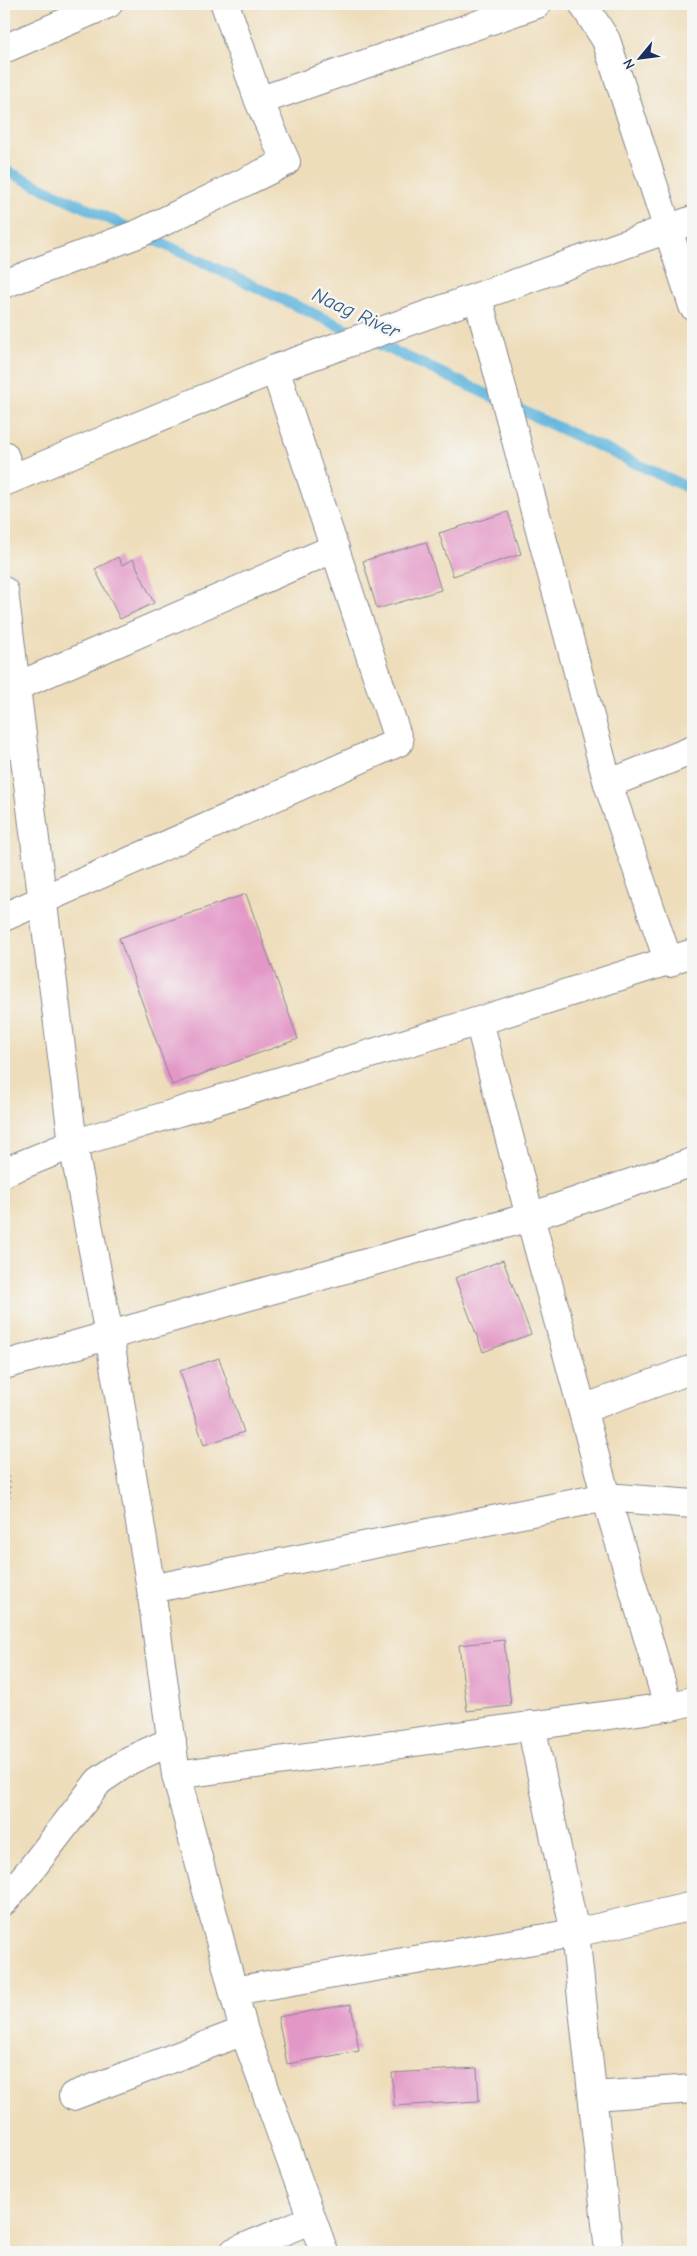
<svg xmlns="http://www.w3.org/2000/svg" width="697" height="2256" font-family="'Comic Neue',sans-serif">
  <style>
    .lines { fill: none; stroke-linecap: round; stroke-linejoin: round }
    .stream { stroke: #61b5dd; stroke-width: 11 }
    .building { fill: #e397c7 }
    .minor-casing { stroke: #84868c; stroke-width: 30 }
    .path { stroke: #84868c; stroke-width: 3; stroke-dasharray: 1 4; stroke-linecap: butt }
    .minor { stroke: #fff; stroke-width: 28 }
    .labels { text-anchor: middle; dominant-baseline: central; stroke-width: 5; stroke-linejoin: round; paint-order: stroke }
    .water-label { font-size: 20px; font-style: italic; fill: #305784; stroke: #f6f6f2 }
  </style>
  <rect width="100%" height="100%" fill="#f6f6f2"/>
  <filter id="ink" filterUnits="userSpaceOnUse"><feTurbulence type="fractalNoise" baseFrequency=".02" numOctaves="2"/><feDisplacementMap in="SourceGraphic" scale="10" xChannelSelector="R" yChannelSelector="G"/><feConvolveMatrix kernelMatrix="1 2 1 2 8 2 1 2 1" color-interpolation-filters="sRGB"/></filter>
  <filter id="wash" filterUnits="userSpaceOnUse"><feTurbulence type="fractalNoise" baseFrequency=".0096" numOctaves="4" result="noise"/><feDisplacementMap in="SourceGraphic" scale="20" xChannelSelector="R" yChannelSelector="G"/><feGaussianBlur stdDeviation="1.12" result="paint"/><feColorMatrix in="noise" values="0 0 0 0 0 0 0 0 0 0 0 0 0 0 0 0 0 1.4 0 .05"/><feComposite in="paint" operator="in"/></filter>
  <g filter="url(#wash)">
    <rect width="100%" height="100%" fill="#eeddba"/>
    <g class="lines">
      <!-- stream -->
      <path class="stream" d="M4,170L693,490"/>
    </g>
    <g id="blocks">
      <!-- building -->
      <path class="building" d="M508,512L521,554L453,576L439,533Z
        M426,542L441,590L377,609L363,561Z
        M118,557L122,565L133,559L154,603L120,619L95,569Z
        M246,894L298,1039L172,1085L119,938Z
        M503,1260L531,1334L483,1352L455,1278Z
        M219,1358L244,1432L204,1445L180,1371Z
        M504,1640L511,1706L467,1711L459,1645Z
        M351,2004L359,2051L287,2064L278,2017Z
        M477,2068L479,2101L394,2106L392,2073Z"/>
    </g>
  </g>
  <g filter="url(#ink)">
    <use href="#blocks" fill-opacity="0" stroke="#84868c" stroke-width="1"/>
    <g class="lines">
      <defs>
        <path id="minor" d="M583,4L606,40L693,306
          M4,49L108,4
          M259,101L537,4
          M4,284L140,233L286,162L259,101L225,4
          M478,298L608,784L669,963
          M4,455L13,478
          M4,482L275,369L693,220
          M4,591L73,1144L479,1021L693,953
          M4,692L335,548
          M608,784L693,750
          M4,917L399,742L275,369
          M4,1172L73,1144L109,1335L151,1589L176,1775L244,2031L324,2252
          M4,1365L530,1217L479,1021
          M583,1409L693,1369
          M151,1589L606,1497L693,1504
          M667,1707L664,1692L606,1497L530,1217L693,1162
          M531,1725L575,1933L609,2252
          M176,1775L667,1707L693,1701
          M4,1901L32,1868L99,1781L130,1760L172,1741
          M233,1991L575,1933L693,1906
          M73,2096L244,2031
          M593,2096L693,2089
          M234,2252L312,2219"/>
      </defs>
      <!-- minor casing -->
      <use href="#minor" class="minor-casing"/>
      <!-- path -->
      <path class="path" d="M4,1452C7,1471 15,1495 4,1513"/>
      <!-- minor -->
      <use href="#minor" class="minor"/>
    </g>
  </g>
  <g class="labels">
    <!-- water labels -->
    <g class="water-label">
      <text transform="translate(356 313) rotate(25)">Naag River</text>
    </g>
  </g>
  <!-- margin -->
  <rect width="697" height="2256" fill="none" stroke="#f6f6f2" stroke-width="20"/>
  <!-- north arrow -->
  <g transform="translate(640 58) rotate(241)" stroke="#f6f6f2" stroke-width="4" paint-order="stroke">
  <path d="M0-4L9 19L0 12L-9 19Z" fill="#1b2f5e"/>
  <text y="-8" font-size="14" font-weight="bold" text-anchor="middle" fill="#1b2f5e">N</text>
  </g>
</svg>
